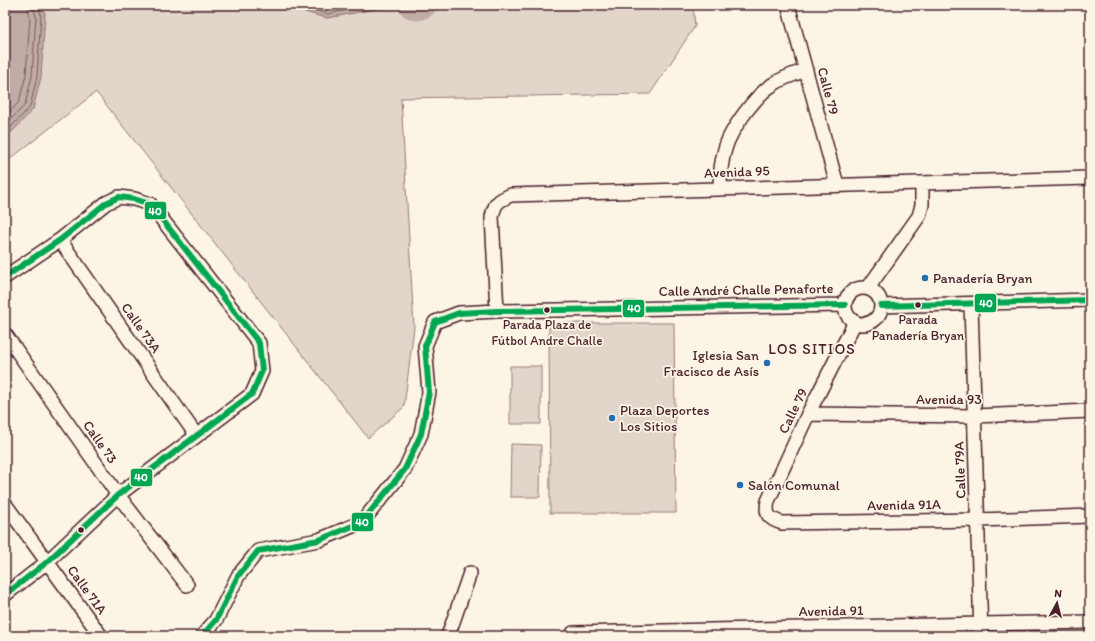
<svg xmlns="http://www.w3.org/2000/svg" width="1095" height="641" font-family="Itim,sans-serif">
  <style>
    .green { fill: #e2d5ca; stroke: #967a7a }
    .water { fill: #c0aca5; stroke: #917474 }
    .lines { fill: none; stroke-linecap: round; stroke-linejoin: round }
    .shore { stroke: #79575c; stroke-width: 1 }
    .river { stroke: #c0aca5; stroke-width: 27 }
    .minor-casing { stroke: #4a1f2b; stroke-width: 16 }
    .minor { stroke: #fcf5e5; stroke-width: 13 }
    .bus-1-casing { stroke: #fcf5e5; stroke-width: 9 }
    .bus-1 { stroke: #00a651; stroke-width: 6 }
    .poi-dot { fill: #1f6fb2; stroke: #fcf5e5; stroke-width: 1.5 }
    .bus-dot { fill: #4a1f2b; stroke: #fcf5e5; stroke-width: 1.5 }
    .labels { text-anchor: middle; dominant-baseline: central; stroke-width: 3.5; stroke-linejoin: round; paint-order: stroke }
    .bus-label { font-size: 13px; fill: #4a1f2b; stroke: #fcf5e5 }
    .street-label { font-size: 14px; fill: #4a1f2b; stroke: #fcf5e5 }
    .poi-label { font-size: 14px; fill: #4a1f2b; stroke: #fcf5e5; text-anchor: start }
    .neighbourhood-label { font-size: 15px; letter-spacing: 1px; fill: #4a1f2b; stroke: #fcf5e5 }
    .line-badge { stroke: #fcf5e5; stroke-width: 1.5 }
    .badge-label { font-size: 11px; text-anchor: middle; font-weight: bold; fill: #fff }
  </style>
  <rect width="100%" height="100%" fill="#fcf5e5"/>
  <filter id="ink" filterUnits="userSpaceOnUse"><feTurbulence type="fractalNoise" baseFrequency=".025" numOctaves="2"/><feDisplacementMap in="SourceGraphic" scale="8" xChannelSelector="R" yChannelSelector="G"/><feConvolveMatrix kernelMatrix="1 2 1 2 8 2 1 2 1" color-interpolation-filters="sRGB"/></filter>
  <g filter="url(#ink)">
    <!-- green -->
    <path class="green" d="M42,5H280L327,18L380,8L450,5H693L695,26L650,94L401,98L414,327L404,407L368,438L96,92L5,163V135L13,131L45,14Z
      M549,323H674L676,513H550Z
      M510,366H541V424H510Z
      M511,444L541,445L540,497H510Z"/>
    <!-- water -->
    <path class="water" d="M5,5H42L45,14L41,77L33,109L13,131L5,135Z
      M280,5H450L380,8L327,18Z"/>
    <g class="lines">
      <!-- shore -->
      <path class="shore" d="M296,5L327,14L374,5
        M5,117L19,102L26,75L30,17L27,5
        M5,125L25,105L32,76L36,16L33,5
        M5,130L11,127L30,107L37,77L41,15L38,5"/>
      <!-- river -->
      <path class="river" d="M412,5L417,7L423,5"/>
      <defs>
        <path id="minor" d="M788,5L837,185
          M720,188C720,175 721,162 725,149C730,130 756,95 772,85C782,78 794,74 806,70
          M60,240L196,435
          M5,277L60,240L106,203L119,197L134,199L150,204L259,343L262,371L252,394L118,495L47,562L5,595
          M868,288L919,216L922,205V183
          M845 306a18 18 0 1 1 36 0a18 18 0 1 1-36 0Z
          M971,304L981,636
          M881,306L1090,300
          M497,311L492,217C495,203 497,201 511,195L1090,178
          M855,322L808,414L768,501C765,515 769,519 782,523L978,520L1090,516
          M5,334L118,495L187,585
          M808,414L974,416L1090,411
          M5,504L101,636
          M202,636L216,620L238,576L258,551L319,540L362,522L405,469L421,434L429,392L425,346L435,322L459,313L497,311L845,305
          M448,636L470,573
          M573,636V633L981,624L1090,622"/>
      </defs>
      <!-- minor casing -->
      <use href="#minor" class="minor-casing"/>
      <!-- minor -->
      <use href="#minor" class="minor"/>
      <defs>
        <path id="bus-1" d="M5,277L60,240L106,203L119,197L134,199L150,204L259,343L262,371L252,394L118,495L47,562L5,595
          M881,306L1090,300
          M202,636L216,620L238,576L258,551L319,540L362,522L405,469L421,434L429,392L425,346L435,322L459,313L497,311L845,305"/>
      </defs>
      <!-- bus-1 casing -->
      <use href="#bus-1" class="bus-1-casing"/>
      <!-- bus-1 -->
      <use href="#bus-1" class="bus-1"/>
    </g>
  </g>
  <!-- markers -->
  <g class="poi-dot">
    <circle cx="925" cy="278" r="4"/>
    <circle cx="767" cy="363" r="4"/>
    <circle cx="612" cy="418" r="4"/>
    <circle cx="740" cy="485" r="4"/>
  </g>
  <g class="bus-dot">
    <circle cx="918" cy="305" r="3.5"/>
    <circle cx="547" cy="310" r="3.5"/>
    <circle cx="81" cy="530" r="3.5"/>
  </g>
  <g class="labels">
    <!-- bus labels -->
    <g class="bus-label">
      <text x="918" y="319">Parada<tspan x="918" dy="16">Panadería Bryan</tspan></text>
      <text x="547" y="324">Parada Plaza de<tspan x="547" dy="16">Fútbol Andre Challe</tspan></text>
    </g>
    <!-- street labels -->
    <g class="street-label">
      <text transform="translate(828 91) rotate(75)">Calle 79</text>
      <text transform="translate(737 172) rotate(-2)">Avenida 95</text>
      <text transform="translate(746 290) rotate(-1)">Calle André Challe Penaforte</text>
      <text transform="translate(141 328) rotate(55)">Calle 73A</text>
      <text x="949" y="399">Avenida 93</text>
      <text transform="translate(793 411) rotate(-64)">Calle 79</text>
      <text transform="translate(100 442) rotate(55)">Calle 73</text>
      <text transform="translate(960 470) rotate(-92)">Calle 79A</text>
      <text transform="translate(904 505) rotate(-1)">Avenida 91A</text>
      <text transform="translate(87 590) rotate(54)">Calle 71A</text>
      <text transform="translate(831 611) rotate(-1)">Avenida 91</text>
    </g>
    <!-- poi labels -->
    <g class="poi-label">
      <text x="933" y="278">Panadería Bryan</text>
      <text x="759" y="355" text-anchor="end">Iglesia San<tspan x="759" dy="16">Fracisco de Asís</tspan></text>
      <text x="620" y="410">Plaza Deportes<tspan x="620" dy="16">Los Sitios</tspan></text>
      <text x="748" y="485">Salón Comunal</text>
    </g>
    <!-- neighbourhood labels -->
    <g class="neighbourhood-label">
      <text x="812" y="349">LOS SITIOS</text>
    </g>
  </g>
  <g class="line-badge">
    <rect x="144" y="201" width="23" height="19" rx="4" fill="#00a651"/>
    <rect x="974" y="293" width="23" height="20" rx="4" fill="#00a651"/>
    <rect x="622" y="299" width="23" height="19" rx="4" fill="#00a651"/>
    <rect x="130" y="468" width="23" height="19" rx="4" fill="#00a651"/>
    <rect x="351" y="512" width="23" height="20" rx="4" fill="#00a651"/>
  </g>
  <g class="badge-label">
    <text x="155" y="215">40</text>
    <text x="986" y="307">40</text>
    <text x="634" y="312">40</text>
    <text x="141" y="481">40</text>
    <text x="362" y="526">40</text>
  </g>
  <!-- margin -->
  <rect width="1095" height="641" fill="none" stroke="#fcf5e5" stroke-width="20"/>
  <rect x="10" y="10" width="1075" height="621" fill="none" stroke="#4a1f2b" stroke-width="1.5" filter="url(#ink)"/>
  <!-- north arrow -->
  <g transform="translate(1057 603) rotate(7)" stroke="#fcf5e5" stroke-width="3" paint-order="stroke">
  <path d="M0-3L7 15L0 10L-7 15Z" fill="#4a1f2b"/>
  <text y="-6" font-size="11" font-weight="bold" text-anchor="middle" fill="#4a1f2b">N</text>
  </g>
</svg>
